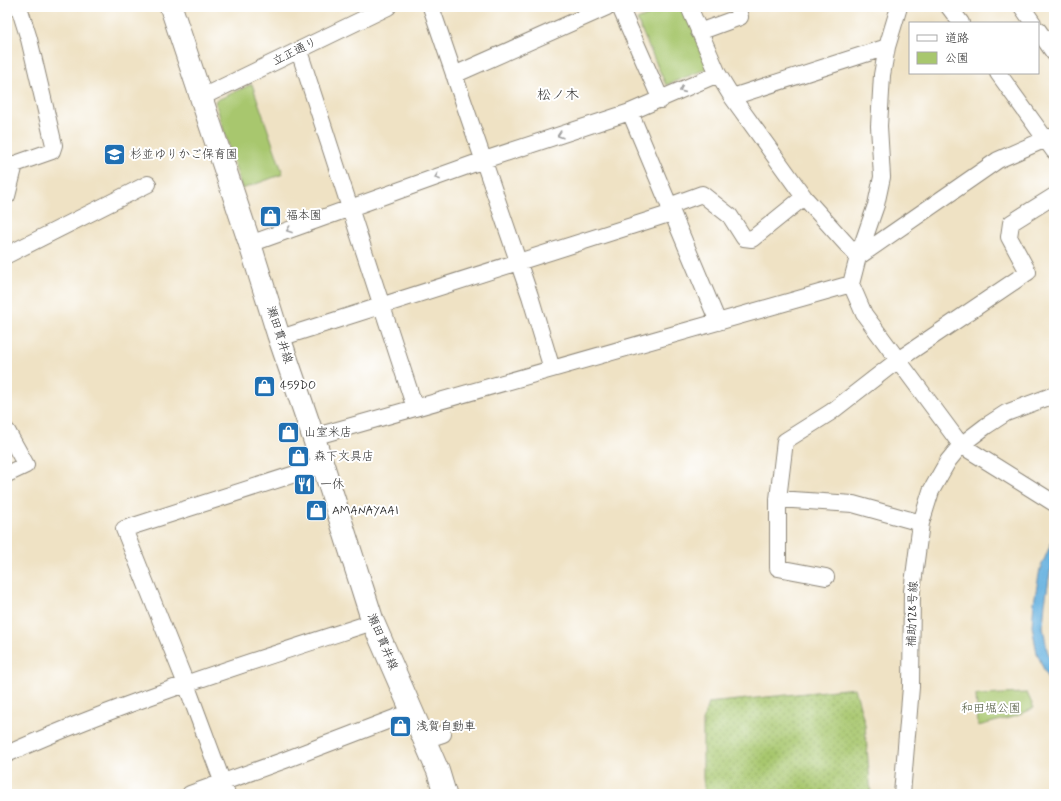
<svg xmlns="http://www.w3.org/2000/svg" width="1061" height="801" font-family="Mynerve,'Klee One',sans-serif">
  <style>
    .grass { fill: url(#grass-dots); stroke: #6a794c }
    .green { fill: #a8c76e; stroke: #6a794c }
    .water { fill: #67b2e0; stroke: #496e86 }
    .lines { fill: none; stroke-linecap: round; stroke-linejoin: round }
    .minor-casing { stroke: #8d8678; stroke-width: 18 }
    .secondary-casing { stroke: #8d8678; stroke-width: 24 }
    .minor { stroke: #fff; stroke-width: 16 }
    .secondary { stroke: #fff; stroke-width: 22 }
    .oneway { stroke: #a0a0a0 }
    .labels { text-anchor: middle; dominant-baseline: central; stroke-width: 4; stroke-linejoin: round; paint-order: stroke }
    .street-label { font-size: 12px; fill: #2b2b2b; stroke: #fff }
    .poi-label { font-size: 12px; fill: #2b2b2b; stroke: #fff; text-anchor: start }
    .park-label { font-size: 12px; fill: #505a3f; stroke: #fff }
    .quarter-label { font-size: 14px; fill: #2b2b2b; stroke: #fff }
  </style>
  <defs>
    <pattern id="grass-dots" width="8" height="8" patternUnits="userSpaceOnUse"><rect width="8" height="8" fill="#a8c76e"/><path d="M2 2h.1M6 6h.1" fill="none" stroke="#89a25b" stroke-width="1.8" stroke-linecap="round"/></pattern>
  </defs>
  <rect width="100%" height="100%" fill="#fff"/>
  <filter id="ink" filterUnits="userSpaceOnUse"><feTurbulence type="fractalNoise" baseFrequency=".025" numOctaves="2"/><feDisplacementMap in="SourceGraphic" scale="8" xChannelSelector="R" yChannelSelector="G"/><feConvolveMatrix kernelMatrix="1 2 1 2 8 2 1 2 1" color-interpolation-filters="sRGB"/></filter>
  <filter id="wash" filterUnits="userSpaceOnUse"><feTurbulence type="fractalNoise" baseFrequency=".012" numOctaves="4" result="noise"/><feDisplacementMap in="SourceGraphic" scale="16" xChannelSelector="R" yChannelSelector="G"/><feGaussianBlur stdDeviation="0.9" result="paint"/><feColorMatrix in="noise" values="0 0 0 0 0 0 0 0 0 0 0 0 0 0 0 0 0 1.4 0 .05"/><feComposite in="paint" operator="in"/></filter>
  <g filter="url(#wash)">
    <rect width="100%" height="100%" fill="#efe2c4"/>
    <!-- grass -->
    <path class="grass" d="M855,688L865,725L871,794H705L703,778V721L708,703Z"/>
    <!-- green -->
    <path class="green" d="M668,7H690L714,66L666,85L637,20Z
      M252,84L283,174L242,189L215,101Z
      M1027,693L1034,708L1017,716L978,726L976,695Z"/>
    <!-- water -->
    <path class="water" d="M1054,537V563L1050,572L1045,603L1043,626L1047,650L1054,668V694L1037,653L1032,626L1034,602L1040,569Z"/>
  </g>
  <g filter="url(#ink)">
    <g class="lines">
      <defs>
        <path id="minor" d="M431,7L530,296L552,369
          M620,7L661,100
          M689,7L718,74L732,97L804,197L858,257
          M899,7L887,47L882,75L879,126L882,177L876,205L858,257L851,284L864,314L961,445L1054,503
          M949,7L961,23
          M1022,7L1033,23
          M1038,30L1054,53
          M699,32L740,17L737,7
          M299,51L415,408
          M998,73L1054,151
          M454,75L607,7
          M202,97L388,7
          M732,97L887,47
          M630,112L718,322
          M7,196L15,164L52,151L54,145L29,39L19,7
          M669,206L702,194L730,216L744,238L752,239L804,197
          M250,244L484,160L630,112L718,74
          M7,255L148,184
          M858,257L998,160L1046,139L1054,136
          M280,338L672,213
          M7,431L26,465L7,474
          M313,437L851,284
          M778,499L853,504L921,523
          M826,577L778,568V499L785,441L831,412L898,360L1028,272L1009,237L1011,223L1054,196
          M425,740L443,734
          M7,754C125,701 250,662 373,622
          M190,794L285,760L413,711
          M227,794L186,684L124,529L323,465
          M902,794L911,687L912,591L921,523L931,491L948,461L961,445L986,426L1006,413L1054,395"/>
        <path id="secondary" d="M171,7L250,244L278,334L323,465L373,622L438,771L445,794"/>
      </defs>
      <!-- minor casing -->
      <use href="#minor" class="minor-casing"/>
      <!-- secondary casing -->
      <use href="#secondary" class="secondary-casing"/>
      <!-- minor -->
      <use href="#minor" class="minor"/>
      <!-- secondary -->
      <use href="#secondary" class="secondary"/>
    </g>
    <!-- one-way arrows -->
    <defs><path id="oneway-chevron" d="M-2-3.5L2.5 0L-2 3.5" fill="none" stroke-width="1.6" stroke-linecap="round" stroke-linejoin="round"/></defs>
    <g class="oneway">
      <use href="#oneway-chevron" transform="translate(682 90) rotate(156)"/>
      <use href="#oneway-chevron" transform="translate(560 135) rotate(162)"/>
      <use href="#oneway-chevron" transform="translate(437 177) rotate(160)"/>
      <use href="#oneway-chevron" transform="translate(289 230) rotate(160)"/>
    </g>
  </g>
  <!-- icons -->
  <defs>
    <symbol id="school-square" viewBox="-11 -11 22 22"><rect x="-9" y="-9" width="18" height="18" rx="4" fill="#1f6fb2" stroke="#fff"/><path d="M0-5L7-2L0 1L-7-2ZM-4 1L0 2.5L4 1V4Q0 6-4 4Z" fill="#fff"/></symbol>
    <symbol id="shop-square" viewBox="-11 -11 22 22"><rect x="-9" y="-9" width="18" height="18" rx="4" fill="#1f6fb2" stroke="#fff"/><path d="M-5-2.5h2.3a2.7 3.5 0 0 1 5.4 0H5L5.5 6h-11ZM-1.5-2.5h3a1.5 2.3 0 0 0-3 0Z" fill="#fff"/></symbol>
    <symbol id="restaurant-square" viewBox="-11 -11 22 22"><rect x="-9" y="-9" width="18" height="18" rx="4" fill="#1f6fb2" stroke="#fff"/><path d="M-5-6h1v4h1v-4h1v4h1v-4h1v5L-1.5 .5V6h-2V.5L-5-1ZM5-6V6H3V1.5H1.5Q1.5-4 5-6Z" fill="#fff"/></symbol>
  </defs>
  <g fill-rule="evenodd">
    <use href="#school-square" x="102" y="142" width="25" height="25"/>
    <use href="#shop-square" x="258" y="204" width="25" height="25"/>
    <use href="#shop-square" x="252" y="374" width="25" height="25"/>
    <use href="#shop-square" x="276" y="420" width="25" height="25"/>
    <use href="#shop-square" x="286" y="444" width="25" height="25"/>
    <use href="#restaurant-square" x="292" y="472" width="25" height="25"/>
    <use href="#shop-square" x="304" y="498" width="25" height="25"/>
    <use href="#shop-square" x="388" y="714" width="25" height="25"/>
  </g>
  <g class="labels">
    <!-- street labels -->
    <g class="street-label">
      <text transform="translate(295 52) rotate(-26)">立正通り</text>
      <text transform="translate(279 335) rotate(72)">瀬田貫井線</text>
      <text transform="translate(913 614) rotate(-88)">補助128号線</text>
      <text transform="translate(382 642) rotate(67)">瀬田貫井線</text>
    </g>
    <!-- poi labels -->
    <g class="poi-label">
      <text x="130" y="155">杉並ゆりかご保育園</text>
      <text x="286" y="216">福本園</text>
      <text x="280" y="386">459DO</text>
      <text x="304" y="433">山室米店</text>
      <text x="314" y="457">森下文具店</text>
      <text x="320" y="485">一休</text>
      <text x="332" y="511">AMANAYAAI</text>
      <text x="416" y="727">浅賀自動車</text>
    </g>
    <!-- park labels -->
    <g class="park-label">
      <text x="991" y="709">和田堀公園</text>
    </g>
    <!-- quarter labels -->
    <g class="quarter-label">
      <text x="558" y="95">松ノ木</text>
    </g>
  </g>
  <!-- margin -->
  <rect width="1061" height="801" fill="none" stroke="#fff" stroke-width="24"/>
  <!-- legend -->
  <rect x="909" y="22" width="130" height="52" fill="#ffffff" stroke="#aaaaaa"/>
  <rect x="917" y="35" width="20" height="6" fill="#ffffff" stroke="#aaaaaa"/>
  <text x="945" y="42" font-size="12" fill="#2b2b2b">道路</text>
  <rect x="917" y="52" width="20" height="12" fill="#a8c76e" stroke="#aaaaaa"/>
  <text x="945" y="62" font-size="12" fill="#2b2b2b">公園</text>
</svg>
